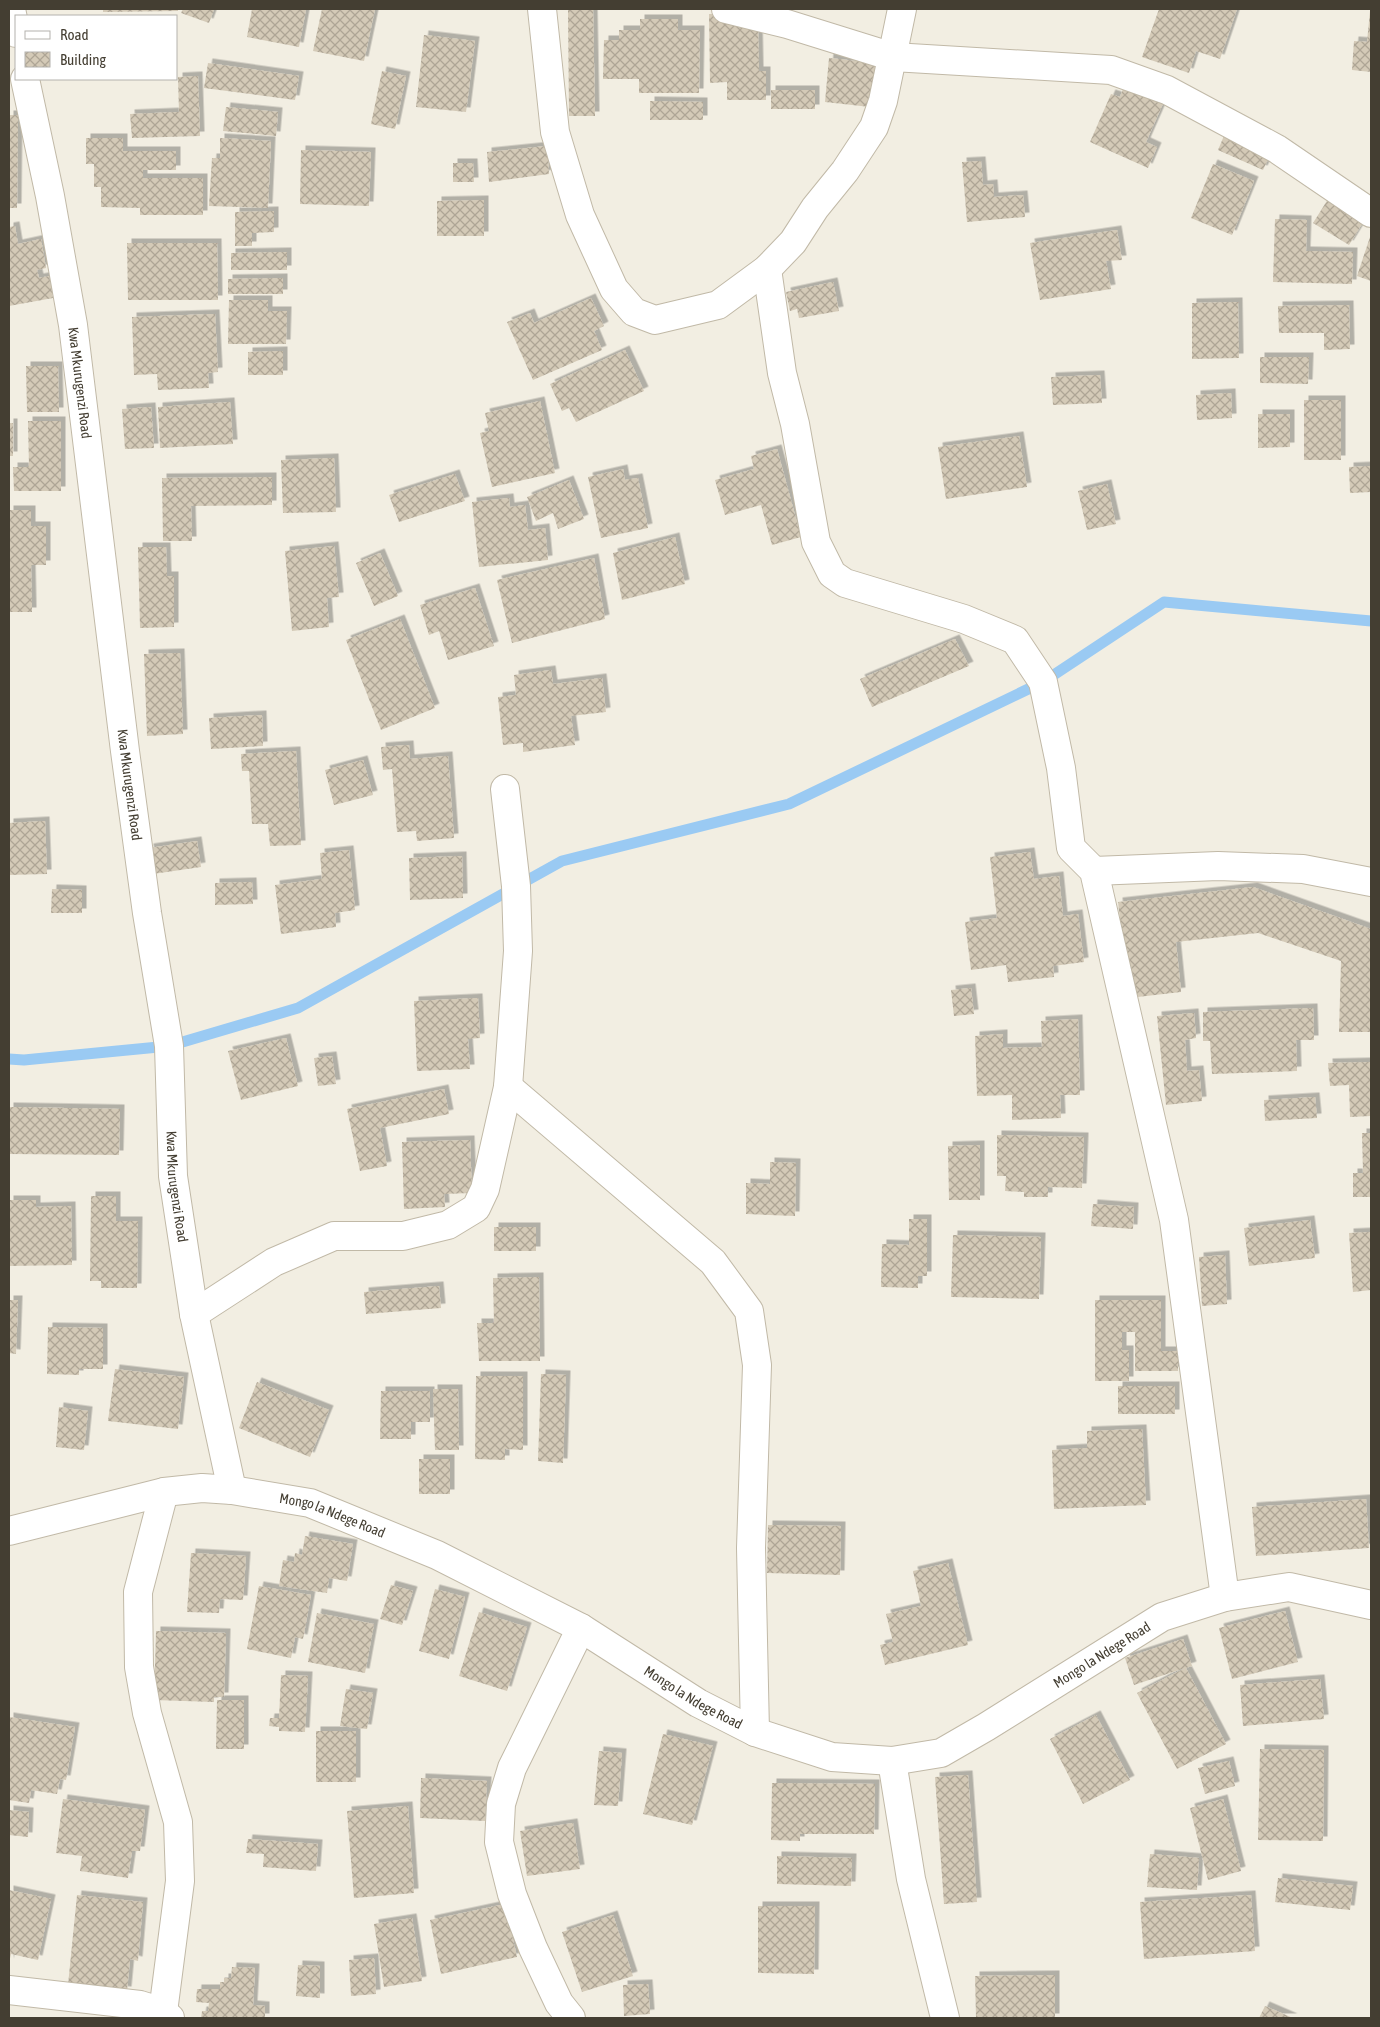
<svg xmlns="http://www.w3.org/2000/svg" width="1380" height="2027" font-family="'Asap Condensed',sans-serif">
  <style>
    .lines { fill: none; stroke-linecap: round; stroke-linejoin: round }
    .stream { stroke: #9acaf3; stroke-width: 11 }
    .building { fill: url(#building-cross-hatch); filter: url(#shadow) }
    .minor-casing { stroke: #c1b9a7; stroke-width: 30 }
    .tertiary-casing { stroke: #c1b9a7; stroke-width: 30 }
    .minor { stroke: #fff; stroke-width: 28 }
    .tertiary { stroke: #fff; stroke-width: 28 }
    .labels { text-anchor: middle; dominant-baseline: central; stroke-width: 4; stroke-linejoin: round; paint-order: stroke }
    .street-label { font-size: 14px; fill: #443e32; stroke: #fff }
  </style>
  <defs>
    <pattern id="building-cross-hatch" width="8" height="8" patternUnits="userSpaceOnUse" patternTransform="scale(1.25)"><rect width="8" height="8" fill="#d4cab7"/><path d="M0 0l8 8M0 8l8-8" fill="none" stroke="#aea595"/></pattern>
    <filter id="shadow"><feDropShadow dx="4.5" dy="-4.5" stdDeviation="0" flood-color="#0004"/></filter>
  </defs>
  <rect width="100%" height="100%" fill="#f2eee2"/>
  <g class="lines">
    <!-- stream -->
    <path class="stream" d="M9,1059L24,1060L169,1046L298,1008L562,861L789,804L1043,682L1164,602L1371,621"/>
  </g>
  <!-- building -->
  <path class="building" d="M103,9H178V11L103,12Z
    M183,9H214L209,23L181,13Z
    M252,9H306L299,47L247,37Z
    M322,9H375L364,61L313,51Z
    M568,9H593L595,116H569Z
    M1159,9H1237L1220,59L1196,51L1189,73L1142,57Z
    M1370,11L1371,72L1352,70L1354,41L1367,42Z
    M709,14H732L758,24L759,71H766V100H727V82L710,83Z
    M640,19H678V30H700L699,93H639V79H603L604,40H619V30H640Z
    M424,35L475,41L466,112L416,107Z
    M829,58L875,63L870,107L825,102Z
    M208,63L299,76L295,100L204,88Z
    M382,71L406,76L395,129L371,124Z
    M198,76L200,136L132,138L130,114L179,112L178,77Z
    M1126,81L1165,99L1146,142L1157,147L1148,168L1090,142L1111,94L1120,97Z
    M771,90H815V109H771Z
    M650,101L703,102V120H650Z
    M226,107L278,112L276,136L223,131Z
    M9,115H18L17,208H9Z
    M1226,131L1272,151L1263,170L1218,150Z
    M86,138H123V151H176V170H143V178H203V215H140V208L101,207V187H94V164H86Z
    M220,138L271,141L268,208L209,206L212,158H220Z
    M547,146L549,174L489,182L487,152Z
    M301,150L371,152L369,206L300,204Z
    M981,161L983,185L993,184L994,197L1023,195L1025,217L967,222L962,162Z
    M453,163H473L474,182H453Z
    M1213,164L1254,181L1232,235L1191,218Z
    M1330,196L1365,219L1349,245L1313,223Z
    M484,200V236H437V201Z
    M274,211V232L252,233V246H235V212Z
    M1275,219L1307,220L1306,251L1353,252L1352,284L1273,282Z
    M15,226L18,244L41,239L46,268L37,270L39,278L49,276L53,298L9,306V227Z
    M1117,230L1122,260L1106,261L1111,289L1040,300L1030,243Z
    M1371,234V281L1357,276Z
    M127,243H217L218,300H128Z
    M287,252V270H231V253Z
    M283,278V294H228V279Z
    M833,282L839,311L799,318L797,309L790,311L786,292Z
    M591,298L604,326L594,331L602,350L533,380L507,322L530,313L534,323Z
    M229,300H268V311H287L286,344H228Z
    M1238,302L1239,358L1192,359V303Z
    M1349,305L1350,349L1324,350V333H1279L1278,306Z
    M215,314L218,372L208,373L209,388L158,390L157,374L134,375L132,317Z
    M625,350L644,391L576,422L569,408L562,411L550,384Z
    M283,351V375H248V352Z
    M1260,357H1309L1308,384L1260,383Z
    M26,366H58L59,412H27Z
    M1100,375L1102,403L1053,405L1051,377Z
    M1231,393L1232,418L1197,420L1196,395Z
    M1304,400H1341V460H1304Z
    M540,401L555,473L492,487L480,433L489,431L485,413Z
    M230,402L233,444L160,448L158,407Z
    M151,407L154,448L125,449L122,409Z
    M1258,414H1290V447L1258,448Z
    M28,421H61V491H14L13,467H29Z
    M9,423H13V456H9Z
    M1019,436L1027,487L946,499L938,447Z
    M777,449L801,537L772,545L761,505L725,515L715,480L754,469L751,456Z
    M334,458L336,512L283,513L281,460Z
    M1371,466V492L1350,493L1349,467Z
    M623,469L625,480L638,478L648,528L601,538L588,477Z
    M455,474L465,501L399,522L389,495Z
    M272,477V505L191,506L192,541H163L162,478Z
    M569,480L584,519L558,529L553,513L536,521L527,497Z
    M1107,484L1116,524L1087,530L1078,491Z
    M509,498L510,507L525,505L528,530L545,528L548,560L479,567L472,502Z
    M9,510H31V526H46V565H31L32,612H9Z
    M675,537L685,584L622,600L613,553Z
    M334,546L339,597L327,598L329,627L292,631L285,551Z
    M138,547H166L167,576H174V627L140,628Z
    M380,553L398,596L374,606L356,563Z
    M594,558L605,619L512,643L497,580Z
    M475,588L494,646L448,660L439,631L429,635L420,605Z
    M400,619L435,708L381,730L346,640Z
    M955,639L969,666L872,707L860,679Z
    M180,653L183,734L147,736L144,654Z
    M551,670L553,684L602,678L606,712L571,716L575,745L523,752V743L503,745L498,697L516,695L514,675Z
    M262,715L263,746L211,749L209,718Z
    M409,745L410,759L448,756L454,838L417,841L416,831L397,832L392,769L383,770L381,747Z
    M296,751L301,845L270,846L268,824H252L249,771H242L241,754Z
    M363,760L373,795L334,805L325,770Z
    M45,821L47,874L9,875V823Z
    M197,841L201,867L153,874L149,848Z
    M349,850L355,910L335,913L336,927L281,934L275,885L322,879L320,853Z
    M1030,852L1034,879L1059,876L1063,916L1078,914L1084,962L1053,966L1054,977L1008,982L1006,965L971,970L965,922L997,918L990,857Z
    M462,856L463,898L410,900L409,858Z
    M252,882L253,904L215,905V883Z
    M1253,887L1371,929V1032H1339L1341,961L1258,933L1176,942L1181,992L1129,998L1118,902Z
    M52,889L82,890V913H51Z
    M971,988L974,1014L954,1016L951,990Z
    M478,998L480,1038L468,1039L470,1069L417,1071L414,1001Z
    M1313,1008L1314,1040H1296L1297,1071L1212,1074L1210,1041H1203V1012Z
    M1194,1013L1196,1038L1185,1040L1187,1071L1199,1070L1202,1101L1166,1105L1157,1016Z
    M1078,1019L1080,1095H1060L1061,1118L1012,1120V1095L977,1096L975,1036L1003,1034V1048L1042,1047L1041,1021Z
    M286,1038L298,1086L241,1100L228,1051Z
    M332,1056L336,1084L318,1086L314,1058Z
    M1371,1062V1116L1350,1117L1349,1085L1330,1086L1328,1063Z
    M444,1089L449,1114L380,1128L387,1166L360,1171L347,1109Z
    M1315,1097L1317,1118L1265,1121L1264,1100Z
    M9,1107L120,1109L119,1155L9,1154Z
    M1362,1133H1371V1197H1353V1173H1363Z
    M997,1135L1084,1137L1082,1188L1048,1187V1197H1024V1192L1005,1191L1006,1176H997Z
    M470,1140L472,1193L444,1194L445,1207L404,1209L402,1142Z
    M980,1145V1200H949L948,1146Z
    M770,1162L796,1163L795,1216L746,1214V1183L770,1184Z
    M91,1196H116V1221H138L137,1288H101V1281H90Z
    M9,1200H36V1207L71,1206L72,1265L9,1266Z
    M1093,1204L1134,1207L1133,1229L1091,1226Z
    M909,1219H927V1276H918V1288L881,1287L882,1244L909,1245Z
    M1310,1220L1315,1258L1249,1266L1244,1228Z
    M494,1227H536V1251H494Z
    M1371,1232V1290L1353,1292L1349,1233Z
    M953,1235L1041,1237L1039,1299L951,1297Z
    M1225,1255L1227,1304L1202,1306L1199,1257Z
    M539,1277L540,1361H479L477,1323H494L493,1278Z
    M439,1286L441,1308L366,1314L364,1292Z
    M9,1300H18L16,1354L9,1353Z
    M1095,1300H1161V1351H1178V1371H1135V1332H1122V1350H1129V1381H1095Z
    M48,1327L103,1328V1369H79V1375L47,1374Z
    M115,1369L184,1377L178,1429L108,1421Z
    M541,1374L566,1375L563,1463L538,1461Z
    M476,1376H523V1450L505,1449V1460L475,1459Z
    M257,1382L329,1410L310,1457L239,1428Z
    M1118,1386H1175V1414H1118Z
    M433,1389H458L459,1450H435Z
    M381,1391H430V1422H411V1439H380Z
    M59,1407L88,1411L84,1450L56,1447Z
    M1142,1429L1146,1505L1054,1509L1052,1450L1087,1448V1431Z
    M419,1459H450V1494H419Z
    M1366,1499L1369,1548L1256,1556L1252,1507Z
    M768,1525L841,1526L840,1575L767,1573Z
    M305,1536L353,1544L347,1581L329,1578L327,1593L279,1586L283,1560L294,1562L295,1553L302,1555Z
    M191,1553L246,1556L243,1600L220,1599L219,1613L187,1612Z
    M948,1563L968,1645L885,1665L880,1645L893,1642L886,1614L921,1606L913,1571Z
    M391,1585L413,1591L402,1625L380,1619Z
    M259,1586L311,1595L303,1639L295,1637L291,1658L247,1649Z
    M435,1589L465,1597L449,1659L419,1651Z
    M1285,1611L1298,1662L1232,1679L1219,1628Z
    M479,1612L527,1627L507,1691L459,1676Z
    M317,1613L374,1624L365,1673L308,1662Z
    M156,1631L226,1633L224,1697H214V1702L154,1700Z
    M1183,1639L1192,1666L1186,1668L1226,1744L1177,1769L1137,1693L1185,1668L1134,1685L1125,1658Z
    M281,1675L308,1676L305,1732L279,1731V1727L269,1726L270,1718H279Z
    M1320,1679L1324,1719L1243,1726L1240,1685Z
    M346,1689L373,1693L367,1729L340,1726Z
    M217,1700H244V1749H216Z
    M1096,1715L1130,1780L1083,1804L1050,1739Z
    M9,1717L75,1727L66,1780L60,1779L57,1794L31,1790L29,1803L9,1800Z
    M316,1731H356V1782H316Z
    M663,1734L713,1746L692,1825L643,1814Z
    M1260,1749L1324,1750L1323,1841L1258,1840Z
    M599,1751L622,1753L618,1806L594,1805Z
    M1229,1761L1235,1786L1205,1794L1198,1768Z
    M968,1775L977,1902L944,1904L935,1777Z
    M421,1778L487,1781L485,1821L420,1818Z
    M772,1783L875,1784L874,1834H800V1841L771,1840Z
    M63,1799L145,1810L140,1851H132L128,1878L80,1871L82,1856L56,1853Z
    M1223,1799L1241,1871L1208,1880L1190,1808Z
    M408,1806L414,1893L354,1898L347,1811Z
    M9,1810L29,1812L28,1837L9,1835Z
    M573,1823L580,1869L527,1876L520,1831Z
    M248,1839L318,1844L316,1871L263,1867L264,1854L246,1853Z
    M1150,1854L1199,1858L1197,1890L1147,1887Z
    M777,1856L852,1858L851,1886L777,1884Z
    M1278,1878L1353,1886L1350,1910L1275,1902Z
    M9,1890L51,1899L38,1960L11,1954L9,1963Z
    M77,1895L143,1902L138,1961L130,1959L127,1991L68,1985Z
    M1251,1895L1255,1951L1144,1959L1140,1902Z
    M505,1904L517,1957L441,1974L430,1920Z
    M758,1906H815L814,1974L758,1973Z
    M613,1915L633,1976L582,1992L562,1932Z
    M412,1918L422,1981L384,1987L374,1924Z
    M374,1958L376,1994L351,1996L349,1960Z
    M298,1965L320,1966V1998L296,1996Z
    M232,1967L255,1968L253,2005L265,2006V2018H201L202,2011H208L209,2003L196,2002L197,1989H220V1982H224V1978H231Z
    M1055,1975V2018H976L975,1976Z
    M648,1984L650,2014L624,2016L623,1985Z
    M1265,2006L1293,2018H1259Z"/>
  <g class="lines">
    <defs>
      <g id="minor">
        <path d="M11,9L16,33"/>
        <path d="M542,9L555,132L580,215L614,289L634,312L655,320L718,305L767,269L793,242L815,208L845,171L874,127L883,101L902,9"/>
        <path d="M726,9L787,24L893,57L1111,70L1167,90L1277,149L1371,213"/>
        <path id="s1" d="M25,79L50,196L73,325L125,751L147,913L169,1046L173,1176L194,1314L232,1490"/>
        <path d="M767,269L782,373L795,424L816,542L832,574L845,583L964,619L1015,640L1043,682L1061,768L1071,848L1094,871L1174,1220L1225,1597"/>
        <path d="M1094,871L1218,866L1303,869L1371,882"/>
        <path d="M508,1087L713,1262L749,1311L757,1365L751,1548L755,1732"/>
        <path d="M194,1314L274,1262L334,1236H403L448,1225L476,1208L485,1189L508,1087L518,951L516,886L505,789"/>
        <path d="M892,1761L911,1879L945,2018"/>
        <path d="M9,1990L140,2005L163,2012L170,2018"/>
        <path d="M163,2012L180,1881L178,1822L147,1713L139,1667L138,1592L164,1492"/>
        <path d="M571,2018L559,2003L533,1948L512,1894L499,1842L501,1804L512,1768L581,1628"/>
      </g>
      <g id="tertiary">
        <path id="s2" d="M9,1531L164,1492L202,1488L232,1490L310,1503L437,1555L581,1628L698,1703L755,1732L832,1757L892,1761L941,1753L986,1727L1162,1617L1225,1597L1289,1587L1371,1605"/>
      </g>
    </defs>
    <!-- minor casing -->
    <use href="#minor" class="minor-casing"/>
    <!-- tertiary casing -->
    <use href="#tertiary" class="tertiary-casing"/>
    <!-- minor -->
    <use href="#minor" class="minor"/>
    <!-- tertiary -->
    <use href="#tertiary" class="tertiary"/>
  </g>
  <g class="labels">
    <!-- street labels -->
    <g class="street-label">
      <text stroke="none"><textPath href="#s1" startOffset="309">Kwa Mkurugenzi Road</textPath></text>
      <text stroke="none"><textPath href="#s1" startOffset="714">Kwa Mkurugenzi Road</textPath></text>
      <text stroke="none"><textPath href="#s1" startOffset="1119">Kwa Mkurugenzi Road</textPath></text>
      <text stroke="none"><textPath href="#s2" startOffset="332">Mongo la Ndege Road</textPath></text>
      <text stroke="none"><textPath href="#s2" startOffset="1188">Mongo la Ndege Road</textPath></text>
      <text stroke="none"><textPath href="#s2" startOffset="738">Mongo la Ndege Road</textPath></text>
    </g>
  </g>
  <!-- border -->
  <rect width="1380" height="2027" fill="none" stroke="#443e32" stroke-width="20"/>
  <!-- legend -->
  <rect x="15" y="15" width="162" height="65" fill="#ffffff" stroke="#b4b2ad"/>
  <rect x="25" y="31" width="25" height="8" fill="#ffffff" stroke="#b4b2ad"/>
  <text x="60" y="40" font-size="15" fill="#443e32">Road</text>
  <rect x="25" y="52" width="25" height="15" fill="url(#building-cross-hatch)" stroke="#b4b2ad"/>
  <text x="60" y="65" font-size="15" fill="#443e32">Building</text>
</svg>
